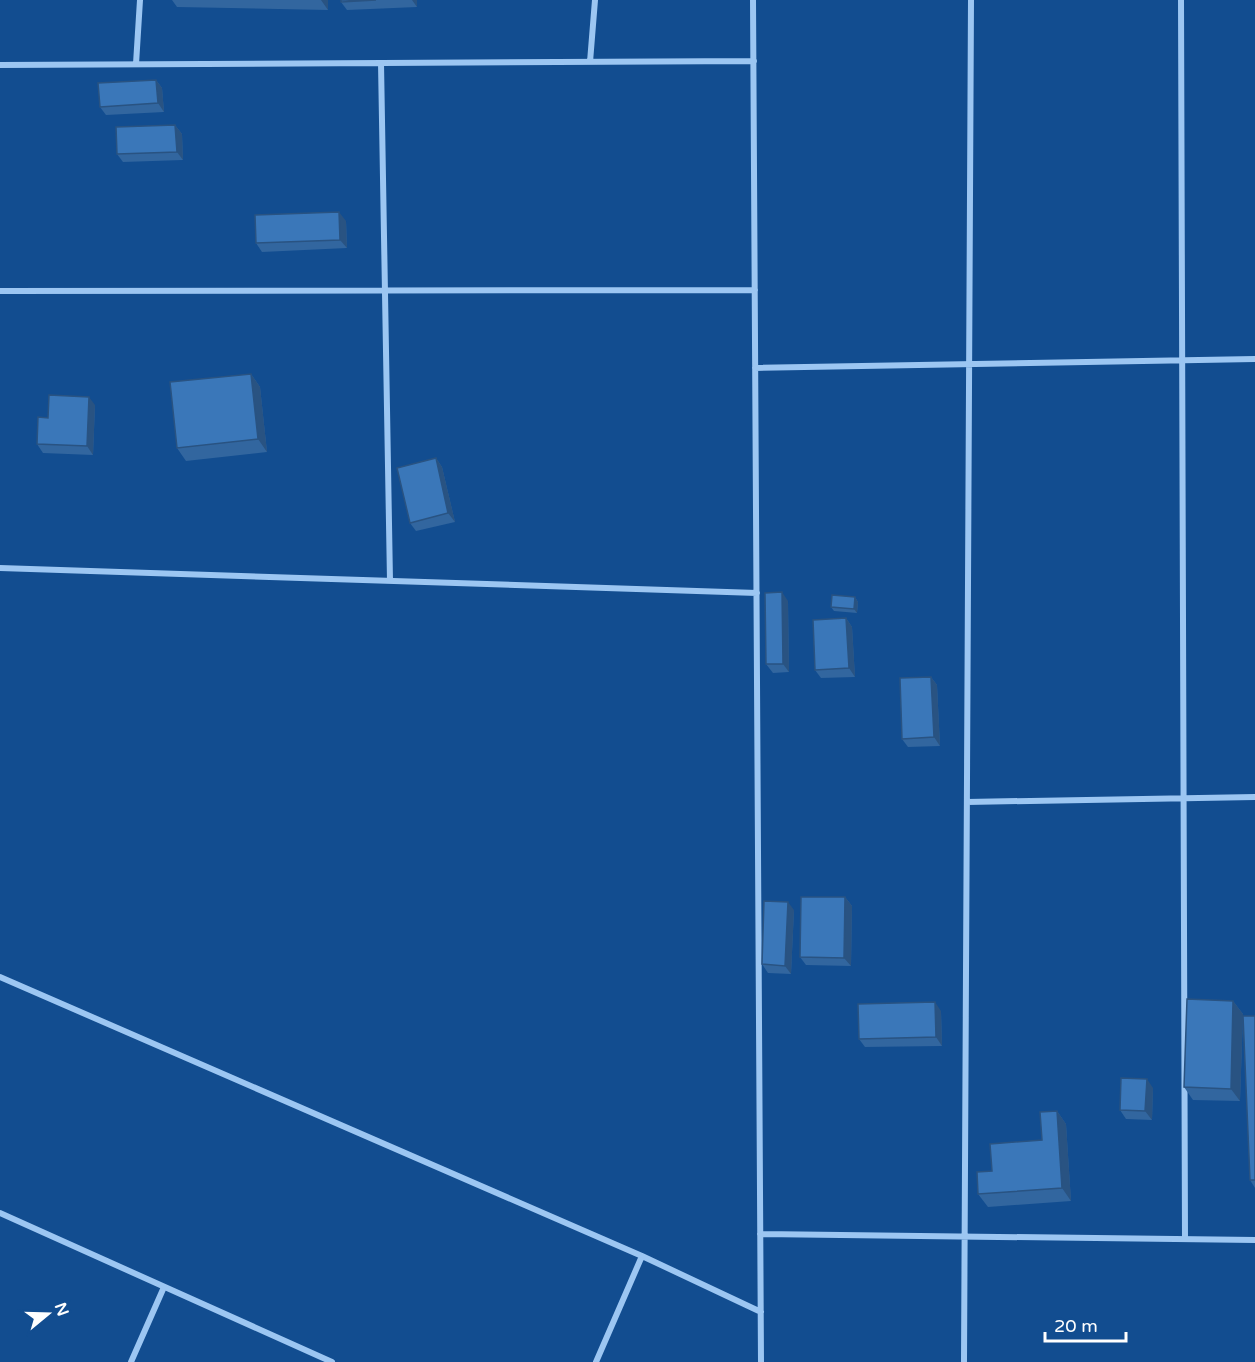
<svg xmlns="http://www.w3.org/2000/svg" width="1255" height="1362" font-family="'Varela Round',sans-serif">
  <style>
    .lines { fill: none; stroke-linecap: round; stroke-linejoin: round }
    .street { stroke: #9cc6f2; stroke-width: 6 }
    .wall { fill: #32669f }
    .shaded-wall { fill: #295382 }
    .building { fill: #3a77b9; stroke: #295382; stroke-width: 1.5 }
  </style>
  <rect width="100%" height="100%" fill="#124d90"/>
  <g class="lines">
    <!-- street -->
    <path class="street" d="M753,0L761,1362
      M1181,0L1185,1239
      M590,62L595,0
      M381,63L390,581
      M136,64L140,0
      M0,65L754,61
      M0,291L755,290
      M755,368L1255,359
      M0,568L757,593
      M967,802L1255,797
      M0,977L642,1256L761,1312
      M0,1213L332,1362
      M760,1234L1255,1240
      M131,1362L164,1287
      M596,1362L642,1256
      M964,1362L971,0"/>
  </g>
  <!-- wall -->
  <path class="wall" d="M172,0H328V10L177,7Z
    M341,0H417V7L347,10L341,2Z
    M156,80L162,88L164,112L106,115L100,107Z
    M175,125L182,134L183,160L123,162L117,154Z
    M346,221L347,248L262,252L256,243Z
    M251,374L260,387L267,452L186,461L177,448Z
    M95,405L93,455L43,453L37,444L48,418Z
    M436,458L442,467L455,522L416,531L410,523Z
    M855,597L858,602L857,613L834,611L831,607Z
    M788,601L789,672L773,673L766,664Z
    M846,618L852,627L855,677L821,678L815,670Z
    M931,677L937,685L940,746L908,747L902,739Z
    M845,897L852,906L851,966L806,965L800,957Z
    M794,910L791,974L768,973L762,964Z
    M1233,1001L1243,1014L1240,1101L1193,1100L1184,1087Z
    M941,1011L942,1046L865,1047L859,1039Z
    M1255,1016V1188L1250,1180Z
    M1153,1088L1152,1120L1126,1119L1120,1110Z
    M1057,1111L1066,1124L1071,1201L988,1207L978,1194L992,1171L1042,1140Z"/>
  <!-- shaded-wall -->
  <path class="shaded-wall" d="M321,0H328V10Z
    M412,0H417V7Z
    M156,80L162,88L164,112L158,103Z
    M175,125L182,134L183,160L177,152Z
    M339,212L346,221L347,248L340,240Z
    M251,374L260,387L267,452L258,439Z
    M89,397L95,405L93,455L87,446Z
    M436,458L442,467L455,522L448,513Z
    M782,592L788,601L789,672L783,664Z
    M855,597L858,602L857,613L854,609Z
    M846,618L852,627L855,677L849,668Z
    M931,677L937,685L940,746L934,737Z
    M845,897L852,906L851,966L844,958Z
    M788,902L794,910L791,974L785,966Z
    M1233,1001L1243,1014L1240,1101L1231,1089Z
    M935,1002L941,1011L942,1046L936,1037Z
    M1147,1079L1153,1088L1152,1120L1145,1111Z
    M1057,1111L1066,1124L1071,1201L1062,1188Z"/>
  <!-- building -->
  <path class="building" d="M341,0H376L341,2Z
    M156,80L158,103L100,107L98,83Z
    M175,125L177,152L117,154L116,127Z
    M339,212L340,240L256,243L255,215Z
    M251,374L258,439L177,448L170,382Z
    M49,395L89,397L87,446L37,444L38,417L48,418Z
    M436,458L448,513L410,523L397,468Z
    M782,592L783,664H766L765,593Z
    M832,595L855,597L854,609L831,607Z
    M846,618L849,668L815,670L813,620Z
    M931,677L934,737L902,739L900,678Z
    M801,897H845L844,958L800,957Z
    M764,901L788,902L785,966L762,964Z
    M1187,999L1233,1001L1231,1089L1184,1087Z
    M935,1002L936,1037L859,1039L858,1004Z
    M1243,1016H1255V1180H1250Z
    M1121,1078L1147,1079L1145,1111L1120,1110Z
    M1057,1111L1062,1188L978,1194L977,1172L992,1171L990,1144L1042,1140L1040,1112Z"/>
  <!-- north arrow -->
  <g transform="translate(48 1314) rotate(71)" stroke="#124d90" stroke-width="4.5" paint-order="stroke">
  <path d="M0-4.5L10 22L0 15L-10 22Z" fill="#ffffff"/>
  <text y="-9" font-size="16" font-weight="bold" text-anchor="middle" fill="#ffffff">N</text>
  </g>
  <!-- scale -->
  <path d="M1045 1332v9h81v-9" fill="none" stroke="#ffffff" stroke-width="3"/>
  <text x="1054" y="1332" font-size="18" fill="#ffffff" stroke="#124d90" stroke-width="4.5" paint-order="stroke">20 m</text>
</svg>
